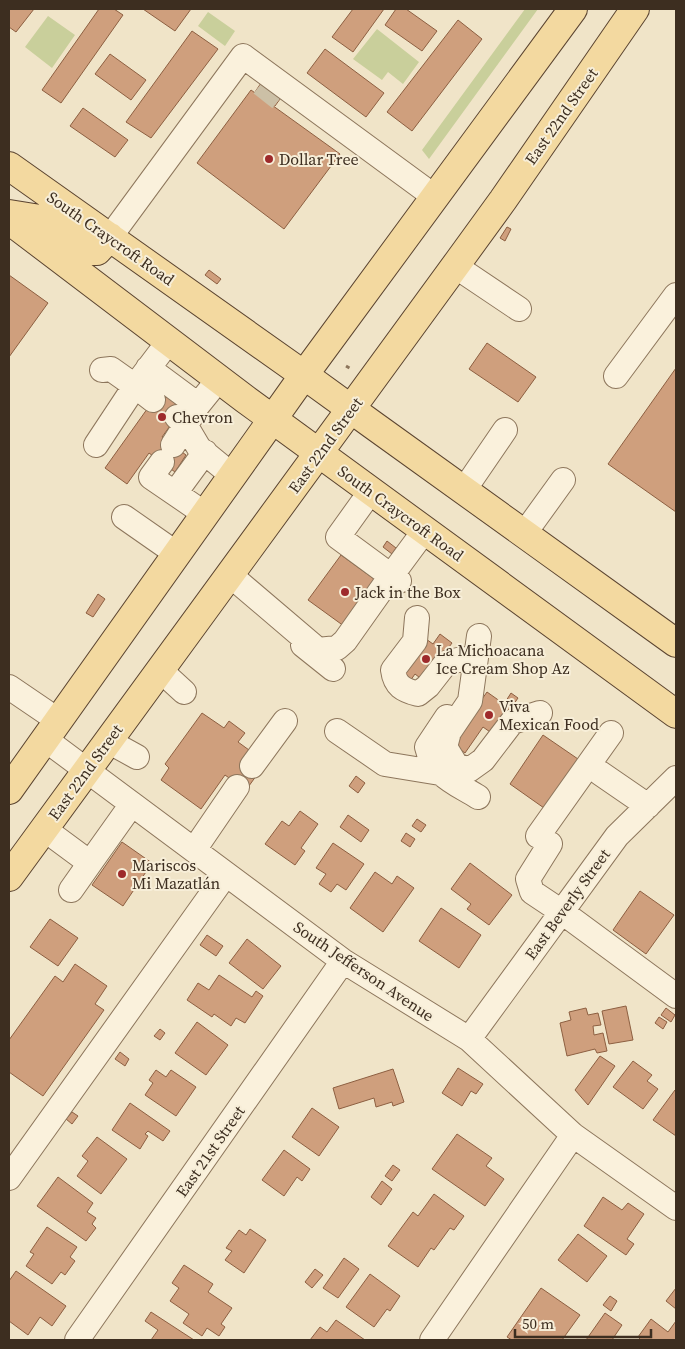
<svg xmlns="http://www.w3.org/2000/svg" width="685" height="1349" font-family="'Source Serif 4',serif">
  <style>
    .green { fill: #c9cf9b }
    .building { fill: #cf9f7d; stroke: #8d5f41 }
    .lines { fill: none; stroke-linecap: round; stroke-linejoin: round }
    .minor-tunnel { stroke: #ccc0a6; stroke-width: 24; stroke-dasharray: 24 12; stroke-linecap: butt }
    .minor-casing { stroke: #8d765c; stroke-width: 26 }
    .major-casing { stroke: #5b4430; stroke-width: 30 }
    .path { stroke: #8d765c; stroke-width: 3; stroke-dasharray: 4 2.5; stroke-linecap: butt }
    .minor { stroke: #faf1dc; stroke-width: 24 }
    .major { stroke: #f3d9a0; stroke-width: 28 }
    .poi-dot { fill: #9e2a2b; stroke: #f7eed8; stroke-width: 2 }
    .labels { text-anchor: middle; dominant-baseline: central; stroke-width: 4; stroke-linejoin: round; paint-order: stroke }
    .street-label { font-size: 16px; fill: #3d2e20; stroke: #f7eed8 }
    .poi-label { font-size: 16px; fill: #3d2e20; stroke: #f7eed8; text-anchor: start }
  </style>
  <rect width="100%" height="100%" fill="#f0e4c8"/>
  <!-- green -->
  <path class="green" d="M525,9H538L429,159L422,150Z
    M208,12L235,31L225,46L198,26Z
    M48,16L75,35L52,68L25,47Z
    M377,29L419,62L403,84L388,72L382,80L353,59Z"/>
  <!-- building -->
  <path class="building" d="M9,9H34L16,32L9,27Z
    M99,9H114L123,15L61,103L42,90Z
    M143,9H191L175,31Z
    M353,9H384L353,52L332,37Z
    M396,9H406L437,31L422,51L385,25Z
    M458,20L482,39L412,131L387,112Z
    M192,31L218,49L151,138L126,122Z
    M325,49L384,93L366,117L307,73Z
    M110,54L146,80L131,100L95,74Z
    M265,77L285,92L275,106L255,92Z
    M251,90L340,154L284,229L197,163Z
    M83,108L128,140L115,157L70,126Z
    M507,227L511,229L505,241L500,238Z
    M209,270L221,279L217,284L205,275Z
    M9,275L48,303L9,357Z
    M487,343L536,377L518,402L469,369Z
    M676,368V512L608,464Z
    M160,391L183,408L162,437L186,455L175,472L149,453L127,484L105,468Z
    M387,541L396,548L392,554L383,547Z
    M341,555L381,584L348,629L308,600Z
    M98,594L105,599L93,617L86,613Z
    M440,634L452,643L424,681L415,674L408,684L399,677L426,639L433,644Z
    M487,692L504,704L511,693L518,698L493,734L483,727L465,753L451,743Z
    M202,713L224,728L229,721L245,733L238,742L249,750L242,760L259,772L246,790L225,775L201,809L161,780L169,768L165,764Z
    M543,735L578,759L544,808L510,784Z
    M356,776L365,783L358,793L349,786Z
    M300,811L318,824L301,848L305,851L295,865L265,844L282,821L289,826Z
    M348,815L369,830L361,842L340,827Z
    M417,819L426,825L421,832L412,826Z
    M406,833L415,839L410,847L401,841Z
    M122,842L152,863L123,906L92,885Z
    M333,843L364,864L346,890L337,884L331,892L319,884L326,874L316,868Z
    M470,863L512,895L489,925L467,909L471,904L451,889Z
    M375,872L392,884L397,876L414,888L383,932L350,908Z
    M640,891L674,915L646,954L613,930Z
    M441,908L481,935L459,968L419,941Z
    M50,919L78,938L58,966L30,947Z
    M207,935L223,946L216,956L200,945Z
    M247,939L281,966L263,989L229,963Z
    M75,964L107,986L95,1004L104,1010L43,1096L9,1072V1040L55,976L63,982Z
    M219,975L252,997L256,991L263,996L245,1023L236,1018L231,1026L214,1014L212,1017L187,1000L198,983L209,990Z
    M626,1006L633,1040L609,1044L602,1011Z
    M586,1008L588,1015L598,1013L601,1025L593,1026L594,1035L603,1033L607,1051L597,1053L595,1049L567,1056L560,1023L571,1020L569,1012Z
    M666,1008L675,1015L671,1022L661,1015Z
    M659,1017L667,1022L663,1029L655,1023Z
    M197,1022L228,1045L206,1075L175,1053Z
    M160,1029L165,1033L160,1040L154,1036Z
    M120,1052L129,1059L125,1066L115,1059Z
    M600,1056L615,1066L588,1105L575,1090Z
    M633,1061L652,1075L647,1081L658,1089L643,1109L613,1087Z
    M458,1068L483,1084L476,1094L471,1091L462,1106L442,1093Z
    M393,1069L404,1102L393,1106L392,1102L376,1107L374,1098L339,1109L333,1088Z
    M156,1070L166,1077L171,1070L196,1087L176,1116L145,1095L153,1083L149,1080Z
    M675,1090L676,1091V1136L653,1120Z
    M130,1103L170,1131L163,1141L148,1131L145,1134L148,1136L140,1149L112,1130Z
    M312,1108L339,1127L319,1156L292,1137Z
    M72,1112L78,1116L72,1124L66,1119Z
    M457,1134L492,1158L486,1166L504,1179L485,1206L432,1169Z
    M97,1137L127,1159L101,1194L77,1176L88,1161L82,1156Z
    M284,1150L310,1169L302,1181L297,1177L284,1196L262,1180Z
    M393,1165L400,1170L392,1181L385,1176Z
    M58,1177L93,1203L87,1212L96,1218L92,1224L96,1228L86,1241L37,1206Z
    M382,1181L392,1189L381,1205L371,1197Z
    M434,1194L464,1216L454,1230L450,1228L434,1250L431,1248L418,1267L388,1246L413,1212L418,1216Z
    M603,1197L622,1210L628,1203L644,1214L627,1239L634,1244L626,1255L584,1226Z
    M47,1227L77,1247L70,1257L75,1261L65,1275L61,1272L52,1284L26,1266L34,1254L30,1252Z
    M250,1229L266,1240L244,1273L225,1260L232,1251L226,1248L239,1230L246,1235Z
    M578,1234L607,1256L587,1282L558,1260Z
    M344,1258L359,1269L338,1298L323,1288Z
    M184,1265L213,1284L208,1292L232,1308L221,1324L225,1327L219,1336L207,1328L202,1336L183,1323L189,1314L170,1301L179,1288L172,1283Z
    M315,1269L323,1275L312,1288L305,1282Z
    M16,1271L66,1306L52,1326L40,1317L28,1335L9,1321V1281Z
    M370,1274L400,1296L390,1311L387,1309L374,1327L346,1307Z
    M541,1288L580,1315L562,1340H512L507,1337Z
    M676,1288V1309L666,1301Z
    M610,1296L617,1301L611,1311L603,1305Z
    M151,1312L194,1340H151L158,1330L145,1321Z
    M605,1313L622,1325L612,1340H586Z
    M651,1319L668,1332L676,1321V1340H639L640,1339L638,1337Z
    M336,1320L365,1340H310L320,1327L327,1332Z"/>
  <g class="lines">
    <!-- minor-tunnel -->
    <path class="minor-tunnel" d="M261,84L280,99"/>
    <defs>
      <path id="minor" d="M110,237L243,56L435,197
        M455,266L519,309
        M148,368L198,405L219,379
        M102,370L111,369L135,386L169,341
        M616,376L676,295
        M177,417L186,426L199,448L233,476
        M96,445L135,386L153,400
        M173,445L192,415
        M162,462L151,477L205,514
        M464,490L505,430
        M371,491L338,537L391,576L425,530
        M175,493L205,452
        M124,517L177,554
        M524,534L563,480
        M230,575L318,650L337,648L345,641L391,576L399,581
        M417,618L415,641L393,670C395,686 403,690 418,694L428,686L446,663L462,659
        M479,636L470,701L449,732L445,747L456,765L469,770L483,760L512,722L540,713
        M303,645L333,669
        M160,670L184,692
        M9,687L59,721
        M447,717L427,747C434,776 454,782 478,797
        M337,731L385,764L440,773
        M46,740L343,961L469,1039L573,1135L676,1208
        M108,741L137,757
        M252,766L285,721
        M600,773L648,806
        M44,829L90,863L71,890
        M538,836L611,733
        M550,844L528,879L532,892L562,912L676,996
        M194,850L237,787
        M90,863L132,804
        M469,1039L617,836L676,778
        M9,1178L226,874
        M77,1340L343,961
        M432,1340L573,1135"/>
      <path id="major" d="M9,166L304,375L373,425L676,643
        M9,214L40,219L82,248L91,251H97L110,237
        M9,220L245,399L676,714
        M9,790L304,375L573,9
        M9,877L458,262L503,200L635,9"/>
    </defs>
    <!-- minor casing -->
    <use href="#minor" class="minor-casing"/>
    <!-- major casing -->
    <use href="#major" class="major-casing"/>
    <!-- path -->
    <path class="path" d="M346,366L351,369"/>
    <!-- minor -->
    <use href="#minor" class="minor"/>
    <!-- major -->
    <use href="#major" class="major"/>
  </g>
  <!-- markers -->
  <g class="poi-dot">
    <circle cx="269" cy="159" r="5"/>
    <circle cx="162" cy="417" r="5"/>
    <circle cx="345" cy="592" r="5"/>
    <circle cx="426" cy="659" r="5"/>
    <circle cx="489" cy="715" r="5"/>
    <circle cx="122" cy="874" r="5"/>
  </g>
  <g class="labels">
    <!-- street labels -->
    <g class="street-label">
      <text transform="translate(561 116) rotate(-55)">East 22nd Street</text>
      <text transform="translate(111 238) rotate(35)">South Craycroft Road</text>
      <text transform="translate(325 445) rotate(-54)">East 22nd Street</text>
      <text transform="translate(401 513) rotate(36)">South Craycroft Road</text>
      <text transform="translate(85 772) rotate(-54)">East 22nd Street</text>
      <text transform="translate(567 904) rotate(-54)">East Beverly Street</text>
      <text transform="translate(364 971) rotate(34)">South Jefferson Avenue</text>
      <text transform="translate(210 1151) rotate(-55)">East 21st Street</text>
    </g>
    <!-- poi labels -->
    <g class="poi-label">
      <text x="279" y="159">Dollar Tree</text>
      <text x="172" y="417">Chevron</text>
      <text x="355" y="592">Jack in the Box</text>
      <text x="436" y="650">La Michoacana<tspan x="436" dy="18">Ice Cream Shop Az</tspan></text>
      <text x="499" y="706">Viva<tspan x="499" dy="18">Mexican Food</tspan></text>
      <text x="132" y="865">Mariscos<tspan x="132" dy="18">Mi Mazatlán</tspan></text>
    </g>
  </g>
  <!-- border -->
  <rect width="685" height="1349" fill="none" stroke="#3d2e20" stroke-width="20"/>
  <!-- scale -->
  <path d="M515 1329v8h136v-8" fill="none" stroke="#3d2e20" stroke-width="2.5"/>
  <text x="522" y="1329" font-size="15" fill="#3d2e20" stroke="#f7eed8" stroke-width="4" paint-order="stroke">50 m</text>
</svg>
